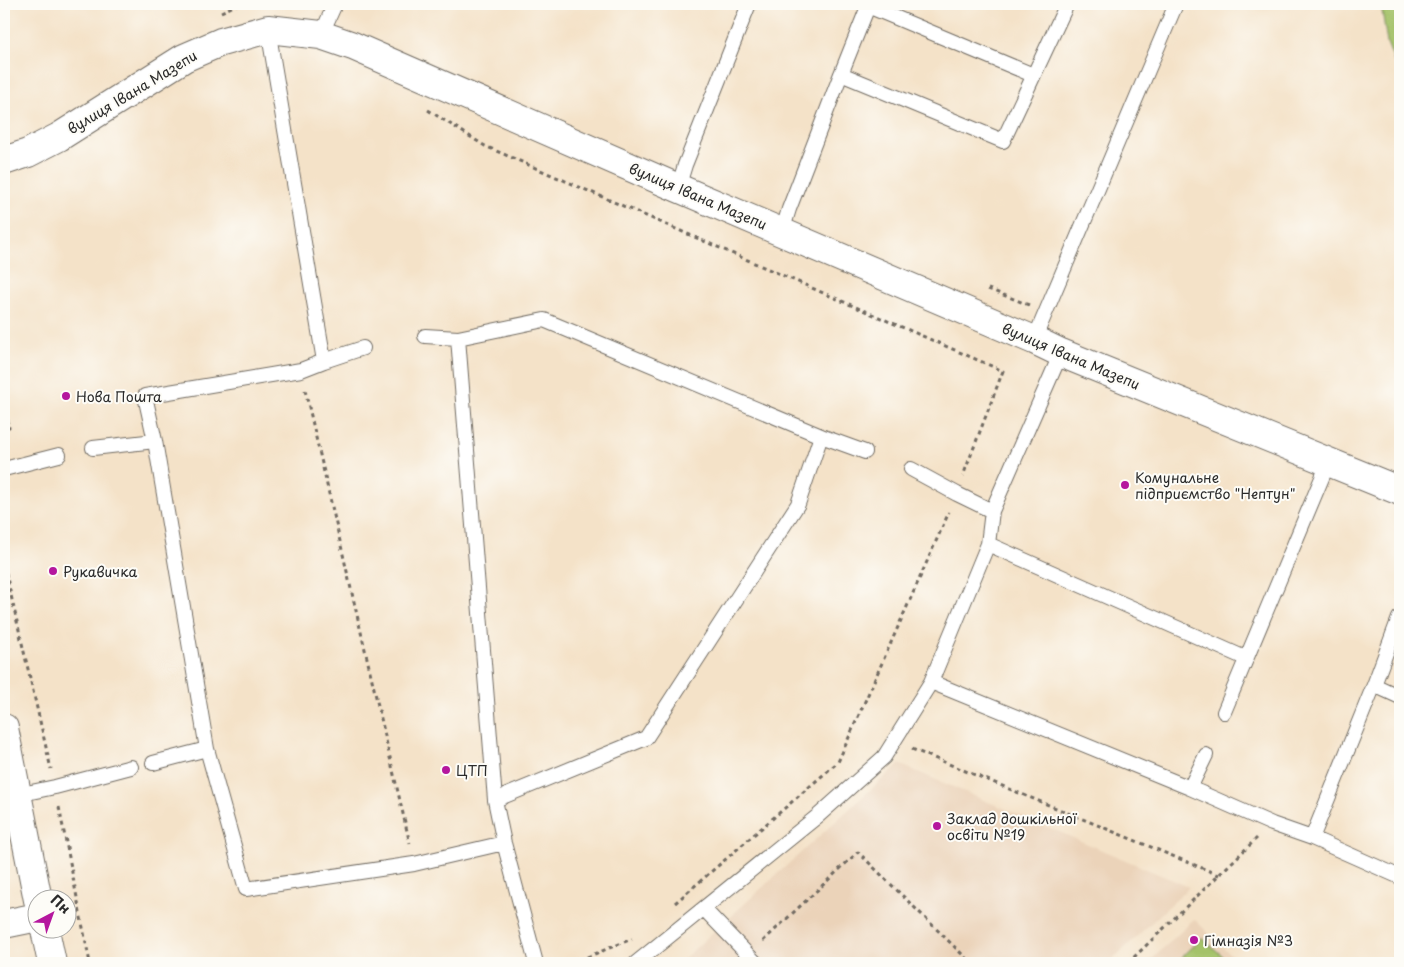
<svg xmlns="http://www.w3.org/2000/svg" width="1404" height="967" font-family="'Playpen Sans',sans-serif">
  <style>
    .built { fill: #ebd3b9 }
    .green { fill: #a4c269; stroke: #68764a }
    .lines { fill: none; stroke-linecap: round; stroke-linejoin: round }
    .service-casing { stroke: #716b62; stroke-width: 16 }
    .minor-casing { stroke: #716b62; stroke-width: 30 }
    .path { stroke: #716b62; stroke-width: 3; stroke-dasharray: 4 4; stroke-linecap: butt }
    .service { stroke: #fff; stroke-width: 14 }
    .minor { stroke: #fff; stroke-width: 28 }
    .poi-dot { fill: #b5179e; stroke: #fdfcf7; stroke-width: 2 }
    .labels { text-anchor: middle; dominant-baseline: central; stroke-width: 4; stroke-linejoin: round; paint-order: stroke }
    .street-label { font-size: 14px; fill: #2b2b2b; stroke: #fdfcf7 }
    .poi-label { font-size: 14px; fill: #2b2b2b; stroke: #fdfcf7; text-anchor: start }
  </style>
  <rect width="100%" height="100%" fill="#fdfcf7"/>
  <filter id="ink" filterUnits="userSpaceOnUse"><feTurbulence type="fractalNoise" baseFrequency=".02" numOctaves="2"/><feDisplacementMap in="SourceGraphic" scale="10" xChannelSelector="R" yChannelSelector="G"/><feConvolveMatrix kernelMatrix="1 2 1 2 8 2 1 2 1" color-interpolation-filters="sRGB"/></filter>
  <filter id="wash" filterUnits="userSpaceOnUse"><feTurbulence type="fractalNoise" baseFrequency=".0096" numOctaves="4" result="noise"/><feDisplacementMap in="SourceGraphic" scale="20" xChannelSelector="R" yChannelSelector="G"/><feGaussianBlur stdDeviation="1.12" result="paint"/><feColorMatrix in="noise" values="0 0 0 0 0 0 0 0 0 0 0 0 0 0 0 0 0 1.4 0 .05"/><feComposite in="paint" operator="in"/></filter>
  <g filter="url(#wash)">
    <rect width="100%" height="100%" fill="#f4e2c8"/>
    <!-- built -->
    <path class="built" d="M899,764L1189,887L1109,963H679Z
      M1194,919L1236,960L1234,963H1148Z"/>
    <!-- green -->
    <path class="green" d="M1381,4H1400V77L1387,43Z
      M1202,938L1224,957L1218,963H1176Z"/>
  </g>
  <g filter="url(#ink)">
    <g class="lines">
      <defs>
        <path id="service" d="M868,6L1033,75
          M268,29L324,361L301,370L145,396L155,441L207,749L246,889L414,864L504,843
          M321,35L335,4
          M841,74L869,4
          M678,188L685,165L749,4
          M782,232L789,209L841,74L1003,141L1067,4
          M425,336L458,338L544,320L821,436L798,504L646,738L495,800L504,843L536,963
          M458,338L495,800
          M1034,340L1176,4
          M1061,353L992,511L988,544L931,682L1190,788L1272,824L1312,838L1400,877
          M324,361L363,348
          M821,436L865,452
          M93,448L155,441
          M4,469L59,455
          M911,469L957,494L992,511
          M988,544L1245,658
          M1374,685L1399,618
          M1224,712L1329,461
          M153,763L207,749
          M1190,788L1206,755
          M17,795L55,787L131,767
          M1312,838L1374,685L1400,697
          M704,909L756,963
          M636,963L819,815L884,757L931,682"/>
        <path id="minor" d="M4,161L28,153L59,137L184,58L221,42L268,29L321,35L353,46L678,188L1034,340L1061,353L1400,491
          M4,728L38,900
          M4,924L38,917
          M45,930L52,963"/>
      </defs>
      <!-- service casing -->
      <use href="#service" class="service-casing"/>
      <!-- minor casing -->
      <use href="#minor" class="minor-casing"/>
      <!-- path -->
      <path class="path" d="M221,12L238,4
        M428,110L485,146L1003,371L963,476
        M988,289L1029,305
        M305,390L410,844
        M4,403L9,427L4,428
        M4,565L51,769
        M912,749L1219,875
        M59,807L90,963
        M675,903L838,762L949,512
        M763,941L858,852L971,963
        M572,963L632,939
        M1128,963L1257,838"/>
      <!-- service -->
      <use href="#service" class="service"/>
      <!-- minor -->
      <use href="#minor" class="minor"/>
    </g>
  </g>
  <!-- markers -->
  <g class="poi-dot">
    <circle cx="66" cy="396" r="5"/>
    <circle cx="1125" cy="485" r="5"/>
    <circle cx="53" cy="571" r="5"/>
    <circle cx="446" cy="770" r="5"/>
    <circle cx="937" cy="826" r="5"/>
    <circle cx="1194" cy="940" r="5"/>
  </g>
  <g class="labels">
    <!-- street labels -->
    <g class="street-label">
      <text transform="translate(132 92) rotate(-31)">вулиця Івана Мазепи</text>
      <text transform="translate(698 196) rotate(23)">вулиця Івана Мазепи</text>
      <text transform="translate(1071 356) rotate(23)">вулиця Івана Мазепи</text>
    </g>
    <!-- poi labels -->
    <g class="poi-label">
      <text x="76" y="396">Нова Пошта</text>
      <text x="1135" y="477">Комунальне<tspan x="1135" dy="16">підприємство "Нептун"</tspan></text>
      <text x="63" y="571">Рукавичка</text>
      <text x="456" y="770">ЦТП</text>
      <text x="947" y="818">Заклад дошкільної<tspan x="947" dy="16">освіти №19</tspan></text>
      <text x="1204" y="940">Гімназія №3</text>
    </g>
  </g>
  <!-- margin -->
  <rect width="1404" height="967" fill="none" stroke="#fdfcf7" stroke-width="20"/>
  <!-- north arrow -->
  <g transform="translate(52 914) rotate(41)"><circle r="24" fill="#fdfcf7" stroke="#a9a8a5"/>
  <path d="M0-4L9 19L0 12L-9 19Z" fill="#b5179e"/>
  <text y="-8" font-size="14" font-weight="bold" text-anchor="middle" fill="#2b2b2b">Пн</text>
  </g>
</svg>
